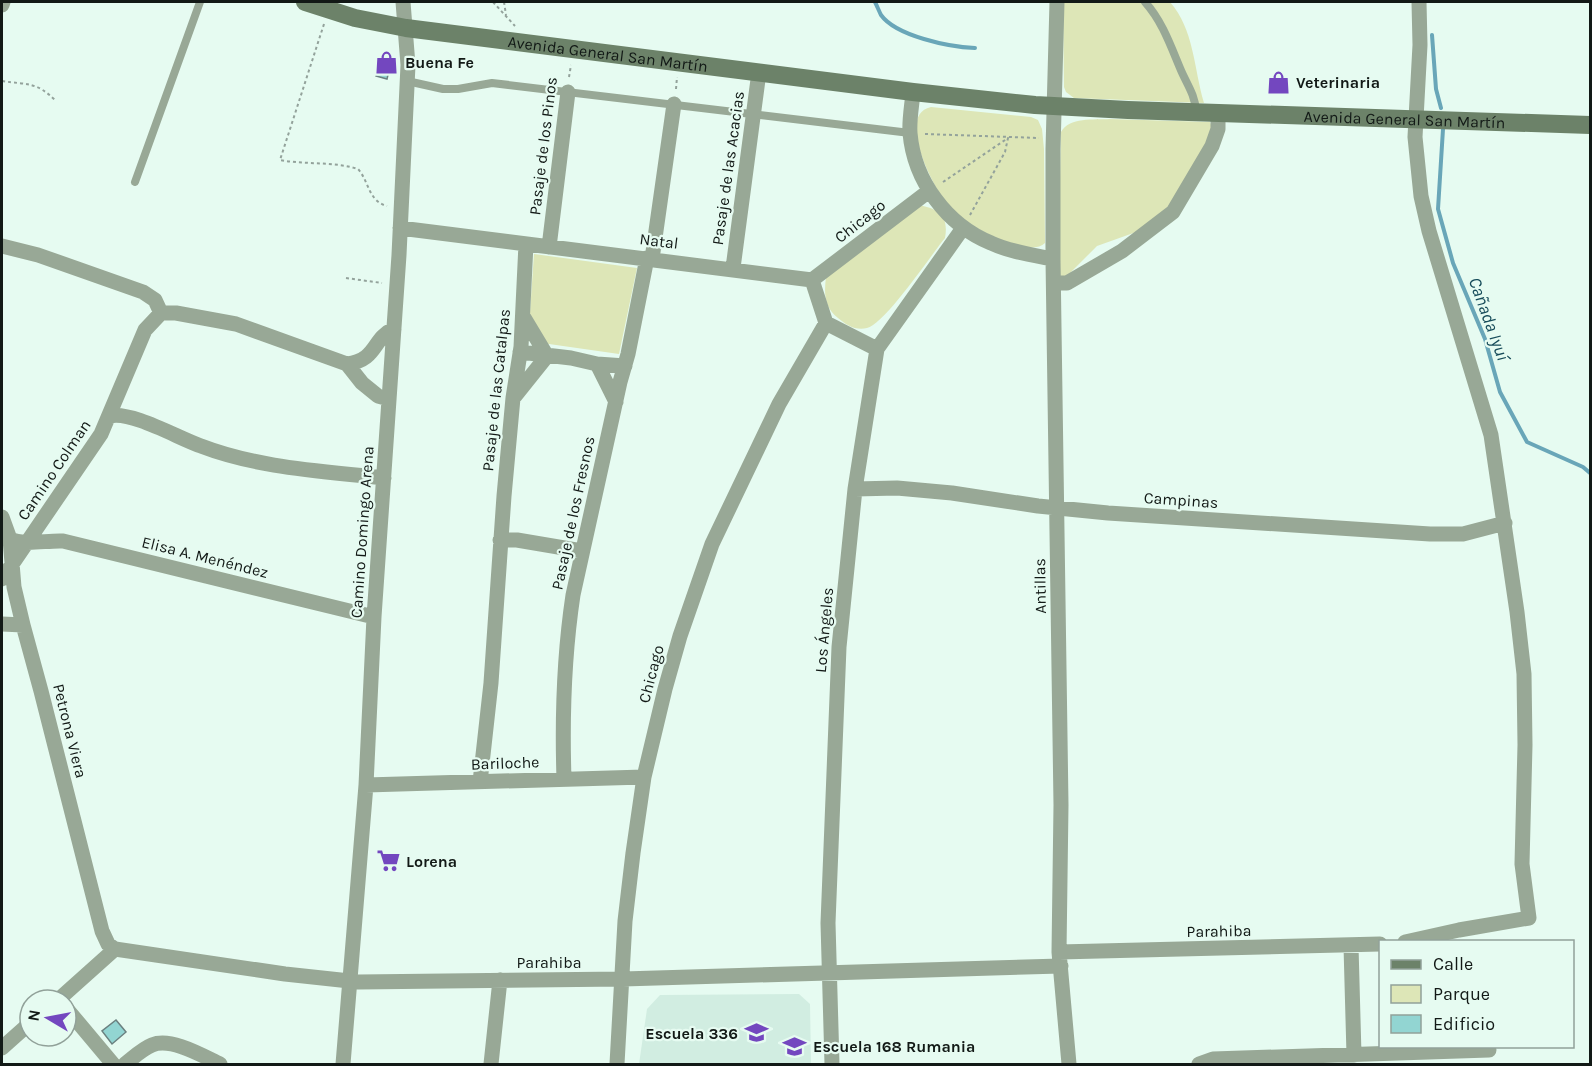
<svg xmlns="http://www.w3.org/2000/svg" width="1592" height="1066" font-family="Karla,sans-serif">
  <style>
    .built { fill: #d1ede1 }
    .green { fill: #dde6b7 }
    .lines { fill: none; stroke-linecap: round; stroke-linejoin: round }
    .stream { stroke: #69a6b8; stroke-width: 4 }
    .building { fill: #92d5d2; stroke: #6b8180; stroke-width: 1.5 }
    .path { stroke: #93a29b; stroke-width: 2; stroke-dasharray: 3 3; stroke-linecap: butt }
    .lane { stroke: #98a896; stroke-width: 8 }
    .street { stroke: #98a896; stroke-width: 15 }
    .secondary { stroke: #6c8269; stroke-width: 18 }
    .labels { text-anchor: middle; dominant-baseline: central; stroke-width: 4.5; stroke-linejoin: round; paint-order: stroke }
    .street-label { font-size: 16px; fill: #121916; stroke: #e6fbf1 }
    .poi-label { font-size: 16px; font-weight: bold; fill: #121916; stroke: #e6fbf1; text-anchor: start }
    .water-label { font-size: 18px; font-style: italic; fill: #174c5a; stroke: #e6fbf1 }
  </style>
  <rect width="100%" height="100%" fill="#e6fbf1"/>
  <!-- built -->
  <path class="built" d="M799,994L810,1004L811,1064H639L647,1009L660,995Z"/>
  <!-- green -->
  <path class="green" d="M1063,2H1170C1194,29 1194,69 1204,103L1074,98L1066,92L1064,87Z
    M931,107L1031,117L1038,120L1042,129L1044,149L1045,243C1028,260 963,224 950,208C936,193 894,115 931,107Z
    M1110,119L1210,122L1214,133L1167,213L1139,231L1097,246L1066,277H1061L1058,272L1061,132C1069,117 1094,120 1110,119Z
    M919,205C939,209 949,216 945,238C931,255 885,324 867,328C856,331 846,325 838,318C824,307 824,293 826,277Z
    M534,254L637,268L619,354L528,341Z"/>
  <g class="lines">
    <!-- stream -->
    <path class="stream" d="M875,2C877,6 879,11 881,15C896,36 949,47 975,48
      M1432,35L1436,89L1441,108
      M1443,129L1438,209L1453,263L1485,339L1500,392L1527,442L1583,467L1590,473"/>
  </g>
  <!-- building -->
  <path class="building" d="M381,56L392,58L387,79L376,76Z
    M116,1020L126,1032L112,1044L102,1031Z"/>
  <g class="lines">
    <!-- path -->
    <path class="path" d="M493,2L515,26
      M504,2L506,15
      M324,24L280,160C306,165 332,161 358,169C369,181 368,201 387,206
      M569,77L571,65
      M2,81C27,85 36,81 56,101
      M676,89L677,77
      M925,134L1039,138
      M943,182L1008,138L1005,152L970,215
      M346,278L382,283"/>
    <!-- lane -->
    <path class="lane" d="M1145,2C1162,21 1170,44 1180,68C1186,83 1195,94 1196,111
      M407,81L443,89H458L492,83L910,133
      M135,182L200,2"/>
    <!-- street -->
    <path class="street" d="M1057,2L1053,149V259L1061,805L1059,952L1069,1064
      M2,5L3,2
      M913,92C912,105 909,120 910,133C914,181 947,225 991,243C1010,252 1033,255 1053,259
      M400,228L812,280L826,323L877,349
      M2,246L38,255L143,292L155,300L161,313H176L236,324L347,364L362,383L378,396L389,399
      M549,247L568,92
      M652,259L674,104
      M733,268L759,72
      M812,280L929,191
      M1054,283H1067L1122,251L1173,212L1212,146L1218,129V113
      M520,352L571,358L597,364
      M347,364C378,360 372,338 394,329
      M515,396L547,356L523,316
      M616,402L597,364L625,366
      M110,416C132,411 178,438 201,446C258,468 323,471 384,478
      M855,489L897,488L952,493L1038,506L1108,513L1430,534H1463L1505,523
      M2,517L10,539L14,587L23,625L41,691L102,931L108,944L115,949
      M10,539C24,546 47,540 63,541L374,617
      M500,540H517L582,551
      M2,579L101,434L145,330L161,313
      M2,624L23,625
      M564,779C562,718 564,655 573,595L620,382L628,354L647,258
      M480,782L491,683L504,496L513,398L521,347L526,244
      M366,785L644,777
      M1405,942L1459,930L1529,918L1522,864L1525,745L1524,674L1517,612L1491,435L1429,231L1421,196L1415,137L1420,45L1419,2
      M1351,946L1354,1055
      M1059,952L1380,944
      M58,1000L115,949L285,974L359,982L623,979L1061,966
      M66,1008L113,1064
      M2,1048L30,1023
      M125,1064C133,1058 142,1049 152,1045C171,1037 203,1056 220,1064
      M343,1064L366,785L374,617L399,255L408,65L403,2
      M491,1064L500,980
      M617,1064L625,921L633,853L644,777L665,689L680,636L712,544L779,404L826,323
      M832,1064L828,923L839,647L855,489L877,349L963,228
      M1199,1064L1213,1059L1489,1050"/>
    <!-- secondary -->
    <path class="secondary" id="s1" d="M305,2L355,18L406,28L913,92L1035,105L1128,110L1590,125"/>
  </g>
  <!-- icons -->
  <defs>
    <symbol id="shop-bare" viewBox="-9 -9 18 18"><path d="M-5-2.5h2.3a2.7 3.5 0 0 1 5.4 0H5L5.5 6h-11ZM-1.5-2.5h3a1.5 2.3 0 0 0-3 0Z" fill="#7347bf" stroke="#e6fbf1" stroke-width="2.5" paint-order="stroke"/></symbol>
    <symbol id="supermarket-bare" viewBox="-9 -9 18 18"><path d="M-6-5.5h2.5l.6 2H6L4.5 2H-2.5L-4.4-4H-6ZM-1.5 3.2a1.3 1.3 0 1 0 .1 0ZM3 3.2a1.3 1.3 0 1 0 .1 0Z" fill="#7347bf" stroke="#e6fbf1" stroke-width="2.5" paint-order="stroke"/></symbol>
    <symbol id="school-bare" viewBox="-9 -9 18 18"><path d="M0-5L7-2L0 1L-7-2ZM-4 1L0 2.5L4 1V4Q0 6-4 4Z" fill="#7347bf" stroke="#e6fbf1" stroke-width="2.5" paint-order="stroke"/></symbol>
  </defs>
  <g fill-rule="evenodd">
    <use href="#shop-bare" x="370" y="46" width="33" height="33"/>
    <use href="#shop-bare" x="1262" y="66" width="33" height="33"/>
    <use href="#supermarket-bare" x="372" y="844" width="33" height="33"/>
    <use href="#school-bare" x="740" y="1016" width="33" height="33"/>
    <use href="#school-bare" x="778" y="1030" width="33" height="33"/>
  </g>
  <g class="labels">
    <!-- street labels -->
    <g class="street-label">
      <text stroke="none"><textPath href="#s1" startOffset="308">Avenida General San Martín</textPath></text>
      <text stroke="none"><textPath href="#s1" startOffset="1108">Avenida General San Martín</textPath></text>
      <text transform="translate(543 146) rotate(-83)">Pasaje de los Pinos</text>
      <text transform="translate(728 168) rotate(-82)">Pasaje de las Acacias</text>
      <text transform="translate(860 221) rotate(-38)">Chicago</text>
      <text transform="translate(659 241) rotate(7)">Natal</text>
      <text transform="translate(496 390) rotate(-84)">Pasaje de las Catalpas</text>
      <text transform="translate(54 470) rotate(-56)">Camino Colman</text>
      <text transform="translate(1181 500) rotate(4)">Campinas</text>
      <text transform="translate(573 513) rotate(-78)">Pasaje de los Fresnos</text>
      <text transform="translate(362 532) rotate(-86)">Camino Domingo Arena</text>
      <text transform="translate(205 557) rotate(14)">Elisa A. Menéndez</text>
      <text transform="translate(1040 586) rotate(-91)">Antillas</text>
      <text transform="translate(824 630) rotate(-85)">Los Ángeles</text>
      <text transform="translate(651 674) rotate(-75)">Chicago</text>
      <text transform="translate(70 731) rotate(76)">Petrona Viera</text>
      <text transform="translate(505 763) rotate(-2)">Bariloche</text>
      <text transform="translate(1219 931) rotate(-1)">Parahiba</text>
      <text x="549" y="962">Parahiba</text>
    </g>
    <!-- poi labels -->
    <g class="poi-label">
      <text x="405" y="62">Buena Fe</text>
      <text x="1296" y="82">Veterinaria</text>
      <text x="406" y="861">Lorena</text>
      <text x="738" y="1033" text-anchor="end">Escuela 336</text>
      <text x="813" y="1046">Escuela 168 Rumania</text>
    </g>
    <!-- water labels -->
    <g class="water-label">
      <text transform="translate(1489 319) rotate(70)">Cañada Iyuí</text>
    </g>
  </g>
  <!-- border -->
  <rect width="1592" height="1066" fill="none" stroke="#121916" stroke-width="6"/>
  <!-- legend -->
  <rect x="1379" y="940" width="195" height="108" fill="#e6fbf1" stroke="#91a199" stroke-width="1.5"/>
  <rect x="1391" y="960" width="30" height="9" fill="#6c8269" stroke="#91a199" stroke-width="1.5"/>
  <text x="1433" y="970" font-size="18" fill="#121916">Calle</text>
  <rect x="1391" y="985" width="30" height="18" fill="#dde6b7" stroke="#91a199" stroke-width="1.5"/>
  <text x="1433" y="1000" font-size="18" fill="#121916">Parque</text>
  <rect x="1391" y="1015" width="30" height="18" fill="#92d5d2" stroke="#91a199" stroke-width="1.5"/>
  <text x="1433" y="1030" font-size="18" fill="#121916">Edificio</text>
  <!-- north arrow -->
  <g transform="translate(48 1018) rotate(280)"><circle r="28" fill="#e6fbf1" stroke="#91a199" stroke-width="1.5"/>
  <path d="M0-4.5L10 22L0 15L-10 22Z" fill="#7347bf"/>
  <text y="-9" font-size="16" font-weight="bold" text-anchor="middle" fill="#121916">N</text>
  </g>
</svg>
